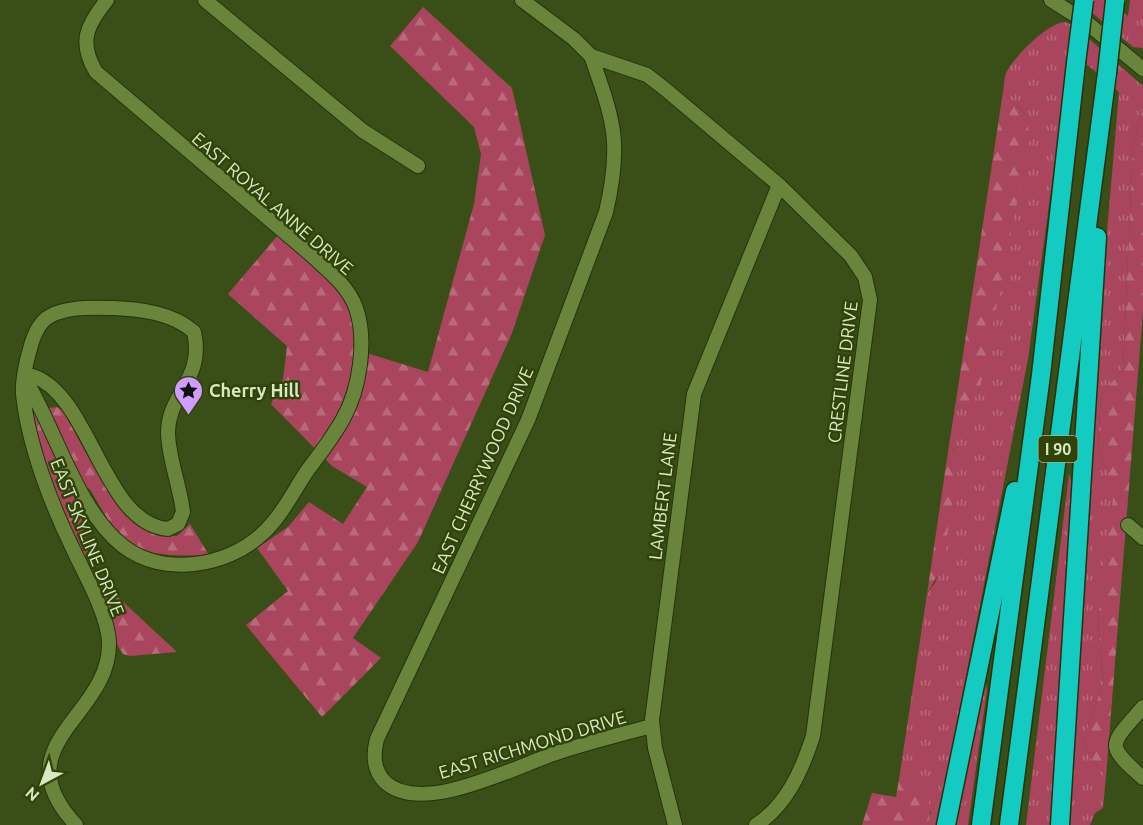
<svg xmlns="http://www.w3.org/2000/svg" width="1143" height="825" font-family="Ubuntu,sans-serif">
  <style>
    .grass { fill: url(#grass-tufts) }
    .forest { fill: url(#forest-firs) }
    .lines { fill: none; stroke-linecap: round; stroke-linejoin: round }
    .street-casing { stroke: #24330c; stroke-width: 16 }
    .highway-casing { stroke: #24330c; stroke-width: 21 }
    .street { stroke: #68853b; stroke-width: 14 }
    .highway { stroke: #13cbc0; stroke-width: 18 }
    .highway-bridge-casing { stroke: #24330c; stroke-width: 21; stroke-linecap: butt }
    .highway-bridge { stroke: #13cbc0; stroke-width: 18 }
    .labels { text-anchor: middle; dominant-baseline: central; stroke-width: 5; stroke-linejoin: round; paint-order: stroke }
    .shield { fill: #30440a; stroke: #a5b78c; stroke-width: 1.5 }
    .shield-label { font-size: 16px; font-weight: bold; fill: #d7e8c3 }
    .street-label { font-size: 18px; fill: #d7e8c3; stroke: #30440a }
    .poi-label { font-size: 18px; font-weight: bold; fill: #d7e8c3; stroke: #30440a; text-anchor: start }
  </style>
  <defs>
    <pattern id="grass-tufts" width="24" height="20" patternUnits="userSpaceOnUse" patternTransform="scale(1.5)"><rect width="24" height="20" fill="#a9465e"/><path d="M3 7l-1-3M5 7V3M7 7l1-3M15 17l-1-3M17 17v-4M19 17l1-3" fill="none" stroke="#b86a7b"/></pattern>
    <pattern id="forest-firs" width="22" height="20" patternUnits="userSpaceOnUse" patternTransform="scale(1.5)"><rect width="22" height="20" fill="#a9465e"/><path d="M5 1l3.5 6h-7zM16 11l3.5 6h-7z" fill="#b86a7b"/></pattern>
  </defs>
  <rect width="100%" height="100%" fill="#3a4f17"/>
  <!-- grass -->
  <path class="grass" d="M1077,0H1110L1128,16L1130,0H1143V48L1133,47Z
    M1065,22L1073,25L1143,86V106L1133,145L1123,368L1101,396L1098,445L1105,466L1116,483L1098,618L1103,684L1083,741L1091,758L1106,776L1103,808L1095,813L1090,825H1067L1093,395L1119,92L1070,50L1028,359L937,825H928L931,812L900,773L927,594L936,581L956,452L949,445L955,407L968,405L1025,114L1003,92C1004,87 1004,78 1006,73C1014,57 1047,23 1065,22Z
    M1069,474L1073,485L1055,825H1026Z
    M985,678L987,690L968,825H954Z"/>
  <!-- forest -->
  <path class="forest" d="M423,7L512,88L545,235L512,333L418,542L353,638L381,658L322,717L246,625L288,591L257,548L288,527L309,502L343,524L367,487L332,466L271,404L283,379L287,346L228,294L279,234C319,267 360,291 357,350L428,372L474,204L481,154L474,127L390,46Z
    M1003,92L1025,114L1030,137L979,393L968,405L955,407Z
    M1143,106V311L1106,776L1091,758L1083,741L1103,684L1098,618L1115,483L1105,466L1098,445L1101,396L1123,368L1133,145Z
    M57,407L63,411C81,442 121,528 158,535C164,536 171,536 177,536L190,524L209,555C177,556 140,558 117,532C106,519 98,502 89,488L78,502L93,574L177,652L130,656L123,654L119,648L39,454L33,410Z
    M949,445L956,452L959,462L942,567L927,594Z
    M900,773C924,781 935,801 928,825H862L872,793L896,797Z"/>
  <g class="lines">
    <defs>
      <path id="street" d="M205,0L363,131L418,166
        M522,0L574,39L591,56L647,75L665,89L779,185L851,256L865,277L870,300L868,315L813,736C802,770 787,805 756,825
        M1051,0L1086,22L1143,69
        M591,56C614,121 622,143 606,212L528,420L377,739C373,754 373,770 385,782C422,817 518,765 559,752C590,742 621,734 652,726
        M25,379L33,376C91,396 103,524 168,529L178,524L183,512C180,486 169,460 168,434C167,394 205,380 194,332C173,313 141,309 113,308C94,308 68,306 50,316C39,322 33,337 30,349C26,362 22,382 23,394C28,444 51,504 73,549C85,575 107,613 109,641C112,717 0,743 76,825
        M25,379C56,430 77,510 123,546C163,577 227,567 262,534C281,517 293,492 307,471C320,454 333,437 343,419C360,389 367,340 356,308C347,284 327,270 309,253L96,72C78,42 87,25 107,0
        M1128,525L1143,538
        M1143,707C1111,745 1103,743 1143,778
        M675,825L655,748L652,720L694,394L779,185"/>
      <path id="highway" d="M946,825L1015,491
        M981,825L1041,375L1076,63
        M1009,825L1107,73
        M1060,825L1097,237"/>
    </defs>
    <!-- street casing -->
    <use href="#street" class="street-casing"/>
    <!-- highway casing -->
    <use href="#highway" class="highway-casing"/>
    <!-- street -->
    <use href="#street" class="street"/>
    <!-- highway -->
    <use href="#highway" class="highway"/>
    <defs>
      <path id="highway-bridge" d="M1076,63L1084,0
        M1107,73L1115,1"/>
    </defs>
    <!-- highway-bridge casing -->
    <use href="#highway-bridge" class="highway-bridge-casing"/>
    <!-- highway-bridge -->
    <use href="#highway-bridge" class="highway-bridge"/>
  </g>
  <!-- icons -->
  <defs>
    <symbol id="sight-pin" viewBox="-11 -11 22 30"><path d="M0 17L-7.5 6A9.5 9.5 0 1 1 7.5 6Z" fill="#d09dff" stroke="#30440a"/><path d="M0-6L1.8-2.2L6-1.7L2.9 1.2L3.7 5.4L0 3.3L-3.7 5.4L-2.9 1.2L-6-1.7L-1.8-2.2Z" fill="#111"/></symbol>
  </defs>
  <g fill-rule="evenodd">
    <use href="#sight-pin" x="172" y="374" width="33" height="45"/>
  </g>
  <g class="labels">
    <!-- shield labels -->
    <rect class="shield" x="1038.5" y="436" width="39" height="26" rx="4.5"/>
    <g class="shield-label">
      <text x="1058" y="449">I 90</text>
    </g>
    <!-- street labels -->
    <g class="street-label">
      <text transform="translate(273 203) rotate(41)">EAST ROYAL ANNE DRIVE</text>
      <text transform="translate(842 372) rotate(-83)">CRESTLINE DRIVE</text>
      <text transform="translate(482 470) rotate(-66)">EAST CHERRYWOOD DRIVE</text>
      <text transform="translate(662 496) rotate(-83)">LAMBERT LANE</text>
      <text transform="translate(88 537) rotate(68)">EAST SKYLINE DRIVE</text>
      <text transform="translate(532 744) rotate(-17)">EAST RICHMOND DRIVE</text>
    </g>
    <!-- poi labels -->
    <g class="poi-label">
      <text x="209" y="390">Cherry Hill</text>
    </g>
  </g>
  <!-- north arrow -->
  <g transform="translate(42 783) rotate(221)" stroke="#30440a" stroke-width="4.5" paint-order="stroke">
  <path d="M0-4.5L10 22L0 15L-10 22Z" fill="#d7e8c3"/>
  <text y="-9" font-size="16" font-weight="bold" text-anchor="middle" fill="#d7e8c3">N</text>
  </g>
</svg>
